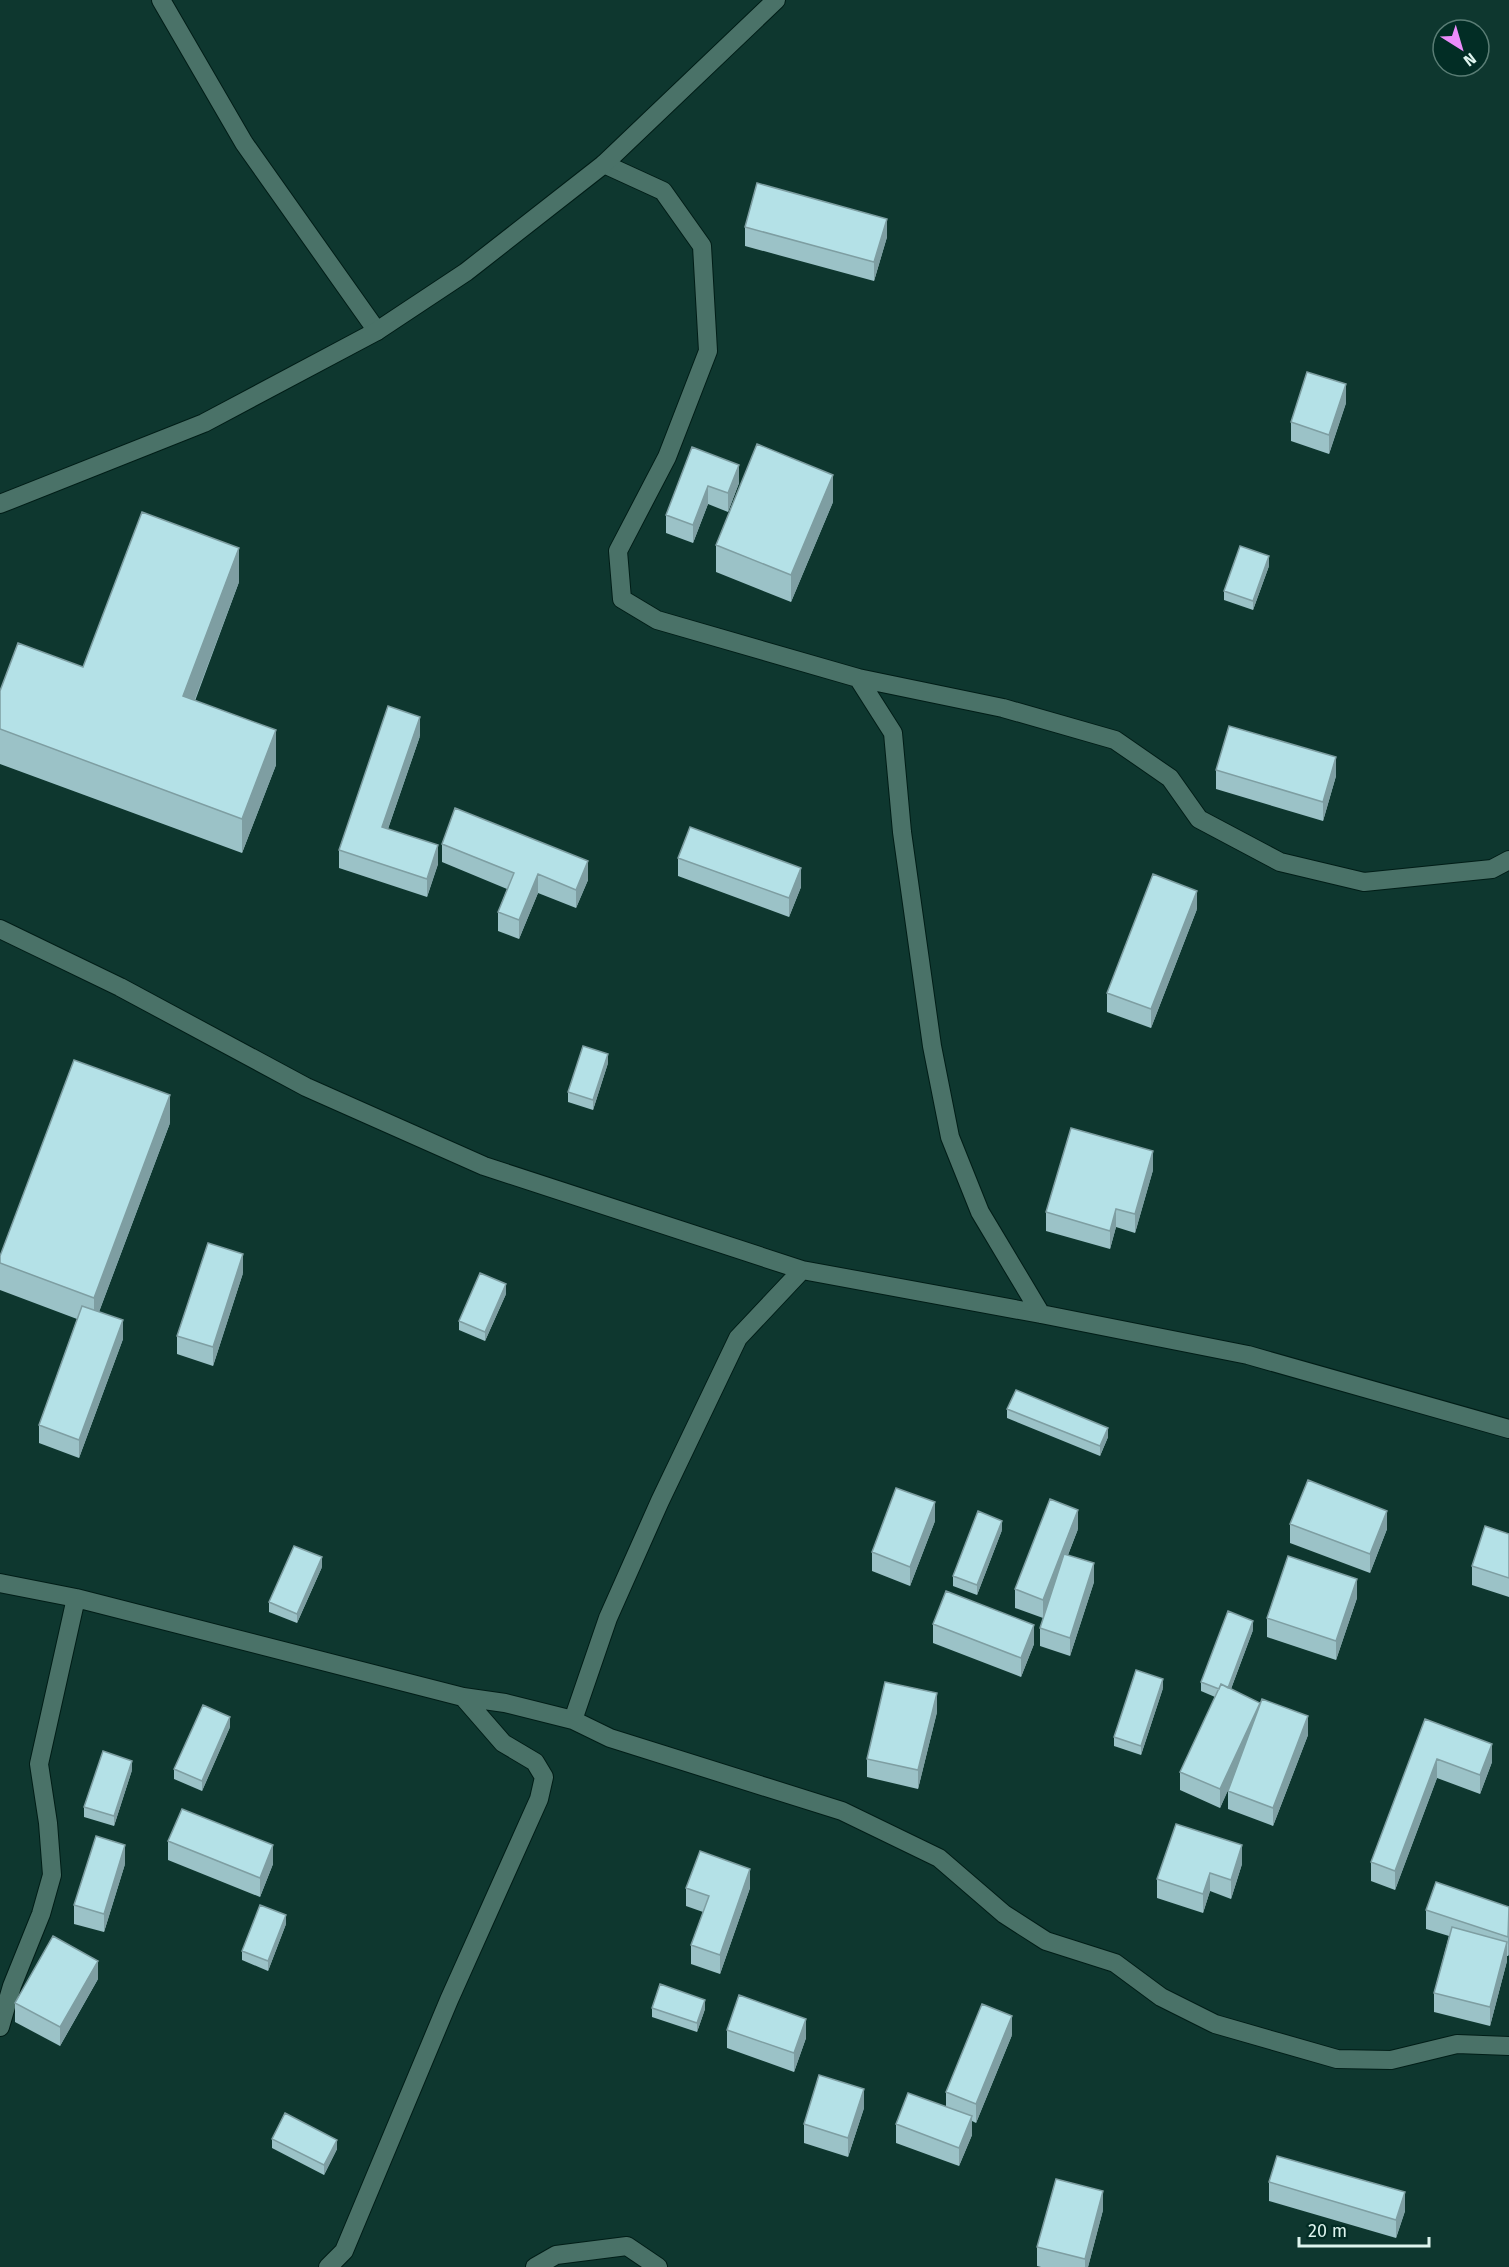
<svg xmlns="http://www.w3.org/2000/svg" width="1509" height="2267" font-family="'Fira Sans',sans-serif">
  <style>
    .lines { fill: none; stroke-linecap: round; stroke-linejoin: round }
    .street-casing { stroke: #001d17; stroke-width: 20 }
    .secondary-casing { stroke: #001d17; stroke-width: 20 }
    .street { stroke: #4a7268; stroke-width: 18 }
    .secondary { stroke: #4a7268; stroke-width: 18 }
    .wall { fill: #9bc2c7 }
    .shaded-wall { fill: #7e9ea2 }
    .building { fill: #b4e1e7; stroke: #7e9ea2; stroke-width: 1.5 }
  </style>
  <rect width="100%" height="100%" fill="#0e372f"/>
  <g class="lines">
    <defs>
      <path id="street" d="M161,0L244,143L377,331
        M604,164L663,191L702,246L708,351L667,457L618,551L622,599L657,620L858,678L893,733L902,832L932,1046L950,1137L980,1212L1041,1314
        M858,678L1003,708L1115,740L1170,778L1199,819L1280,862L1364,882L1492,869L1509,860
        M0,929L120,987L306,1087L484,1166L802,1270L1041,1314L1248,1355L1509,1429
        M0,1583L76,1598L463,1697L505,1703L573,1720L608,1618L660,1501L738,1338L802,1270
        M573,1720L610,1738L842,1811L939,1858L1004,1914L1046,1941L1115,1963L1161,1997L1215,2024L1337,2059L1391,2060L1457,2044L1509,2046
        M0,2027L12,1986L41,1914L52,1875L48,1823L39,1764L76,1598
        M328,2267L344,2251L449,2000L539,1799L544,1777L535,1762L503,1743L463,1697
        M535,2267L556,2255L627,2246L658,2267"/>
      <path id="secondary" d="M0,504L204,423L377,331L466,272L604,164L776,0"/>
    </defs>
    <!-- street casing -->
    <use href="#street" class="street-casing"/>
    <!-- secondary casing -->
    <use href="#secondary" class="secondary-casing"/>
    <!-- street -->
    <use href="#street" class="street"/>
    <!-- secondary -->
    <use href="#secondary" class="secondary"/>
  </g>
  <!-- wall -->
  <path class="wall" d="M745,227L887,237L874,281L745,246Z
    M1346,403L1329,454L1291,441V422Z
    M692,447L739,483L728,512L708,504L693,543L666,533V515Z
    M833,502L791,602L716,572V545Z
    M1269,566L1253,610L1224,600V591Z
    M239,582L195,701L276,765L242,853L0,764V691L83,667Z
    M420,736L388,829L438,864L427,897L339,868V850Z
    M1216,770L1336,776L1323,821L1216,789Z
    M442,844L588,880L576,908L538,893L519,939L498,931V912L507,889L442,862Z
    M678,858L801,887L789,917L678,876Z
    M1197,909L1151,1028L1107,1012V993Z
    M608,1063L593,1110L568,1102V1092Z
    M170,1123L99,1312L123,1339L79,1458L39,1443V1425L77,1319L0,1290V1256Z
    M1153,1170L1135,1233L1116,1227L1110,1249L1046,1231V1212Z
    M243,1273L213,1366L177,1354V1336Z
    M506,1294L485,1341L459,1330V1321Z
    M1007,1409L1108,1437L1100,1456L1007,1418Z
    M935,1521L910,1586L872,1571V1552Z
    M1290,1524L1387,1529L1370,1573L1290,1543Z
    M1078,1529L1068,1555L1094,1582L1070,1656L1040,1646V1628L1043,1618L1015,1608V1589Z
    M1002,1530L977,1595L953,1586V1576Z
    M1509,1534V1597L1472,1585V1566Z
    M322,1567L297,1623L269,1612V1602Z
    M1357,1598L1336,1660L1267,1637V1618Z
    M933,1624L1034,1644L1021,1677L933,1643Z
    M1253,1630L1231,1689L1308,1735L1273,1826L1228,1809V1791L1230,1785L1220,1808L1180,1790V1772L1215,1697L1201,1691V1682Z
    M1163,1688L1141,1755L1114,1746V1737Z
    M937,1712L918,1789L867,1777V1759Z
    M1425,1719L1492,1762L1480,1794L1437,1778L1395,1890L1371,1881V1862Z
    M230,1727L202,1791L174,1779V1769Z
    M132,1770L114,1826L84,1817V1807Z
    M168,1841L273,1864L260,1897L168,1860Z
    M125,1864L104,1932L74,1924V1905Z
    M1242,1864L1231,1899L1210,1891L1203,1913L1157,1898V1879Z
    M686,1888H750L720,1974L691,1964V1945L703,1912L686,1906Z
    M1509,1907V1954L1508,1956H1507V1961L1490,2026L1434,2012V1993L1449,1936L1426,1929V1910Z
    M286,1924L268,1971L242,1960V1951Z
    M98,1979L60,2046L15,2022V2003Z
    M652,2008L705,2009L697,2032L652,2017Z
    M727,2030L806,2038L794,2072L727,2048Z
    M1012,2035L976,2123L972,2121V2135L959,2166L896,2143V2124L946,2107V2092Z
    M864,2108L848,2157L804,2143V2124Z
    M272,2139L337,2149L324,2175L272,2148Z
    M1269,2182L1405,2211L1396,2238L1269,2201Z
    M1103,2210L1088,2267H1041L1037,2266V2247Z"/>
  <!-- shaded-wall -->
  <path class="shaded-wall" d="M887,219V237L874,281V262Z
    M1346,384V403L1329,454V435Z
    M739,465V483L728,512V493Z
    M833,475V502L791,602V575Z
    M708,486V504L693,543V525Z
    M239,548V582L183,731V696Z
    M1269,556V566L1253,610V601Z
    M420,717V736L382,846V827Z
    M276,730V765L242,853V819Z
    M1336,757V776L1323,821V802Z
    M438,845V864L427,897V879Z
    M588,861V880L576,908V890Z
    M801,868V887L789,917V898Z
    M538,874V893L519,939V920Z
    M1197,891V909L1151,1028V1009Z
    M608,1054V1063L593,1110V1100Z
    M170,1095V1123L94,1325V1298Z
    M1153,1151V1170L1135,1233V1214Z
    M1116,1209V1227L1110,1249V1231Z
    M243,1254V1273L213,1366V1347Z
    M506,1284V1294L485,1341V1332Z
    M123,1320V1339L79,1458V1440Z
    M1108,1428V1437L1100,1456V1446Z
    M935,1502V1521L910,1586V1567Z
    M1078,1510V1529L1043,1619V1600Z
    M1387,1511V1529L1370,1573V1554Z
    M1002,1521V1530L977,1595V1585Z
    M322,1557V1567L297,1623V1614Z
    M1094,1563V1582L1070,1656V1638Z
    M1357,1579V1598L1336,1660V1641Z
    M1253,1621V1630L1226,1702V1692Z
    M1034,1625V1644L1021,1677V1658Z
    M1163,1679V1688L1141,1755V1746Z
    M937,1693V1712L918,1789V1770Z
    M1260,1703V1721L1220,1808V1789Z
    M1308,1716V1735L1273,1826V1808Z
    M230,1717V1727L202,1791V1781Z
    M1492,1744V1762L1480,1794V1775Z
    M1437,1759V1778L1395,1890V1871Z
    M132,1761V1770L114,1826V1816Z
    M125,1845V1864L104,1932V1914Z
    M273,1845V1864L260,1897V1878Z
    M1242,1845V1864L1231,1899V1880Z
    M750,1869V1888L720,1974V1955Z
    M1210,1873V1891L1203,1913V1894Z
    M286,1915V1924L268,1971V1961Z
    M1509,1935V1954L1508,1956V1937Z
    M1507,1942V1961L1490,2026V2007Z
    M98,1961V1979L60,2046V2027Z
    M705,2000V2009L697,2032V2023Z
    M1012,2016V2035L976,2123V2104Z
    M806,2019V2038L794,2072V2053Z
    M864,2089V2108L848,2157V2138Z
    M972,2116V2135L959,2166V2148Z
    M337,2140V2149L324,2175V2165Z
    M1103,2191V2210L1088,2267H1085V2259Z
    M1405,2192V2211L1396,2238V2220Z"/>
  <!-- building -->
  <path class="building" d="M757,183L887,219L874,262L745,227Z
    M1307,372L1346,384L1329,435L1291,422Z
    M757,444L833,475L791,575L716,545Z
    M692,447L739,465L728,493L708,486L693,525L666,515Z
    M142,512L239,548L183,696L276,730L242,819L0,729V691L18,643L83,667Z
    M1240,546L1269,556L1253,601L1224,591Z
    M388,706L420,717L382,827L438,845L427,879L339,850Z
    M1229,726L1336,757L1323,802L1216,770Z
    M455,808L588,861L576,890L538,874L519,920L498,912L514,873L442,844Z
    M690,827L801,868L789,898L678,858Z
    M1153,874L1197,891L1151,1009L1107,993Z
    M583,1046L608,1054L593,1100L568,1092Z
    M74,1060L170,1095L94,1298L0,1263V1256Z
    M1071,1128L1153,1151L1135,1214L1116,1209L1110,1231L1046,1212Z
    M208,1243L243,1254L213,1347L177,1336Z
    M480,1273L506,1284L485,1332L459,1321Z
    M82,1306L123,1320L79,1440L39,1425Z
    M1016,1390L1108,1428L1100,1446L1007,1409Z
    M1308,1480L1387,1511L1370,1554L1290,1524Z
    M896,1488L935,1502L910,1567L872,1552Z
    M1050,1499L1078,1510L1043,1600L1015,1589Z
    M978,1511L1002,1521L977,1585L953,1576Z
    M1485,1526L1509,1534V1578L1472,1566Z
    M294,1546L322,1557L297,1614L269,1602Z
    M1064,1554L1094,1563L1070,1638L1040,1628Z
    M1288,1556L1357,1579L1336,1641L1267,1618Z
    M946,1591L1034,1625L1021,1658L933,1624Z
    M1228,1611L1253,1621L1228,1688L1221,1684L1219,1689L1201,1682Z
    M1136,1670L1163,1679L1141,1746L1114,1737Z
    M885,1682L937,1693L918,1770L867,1759Z
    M1221,1684L1260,1703L1220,1789L1180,1772Z
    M1262,1699L1308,1716L1273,1808L1228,1791Z
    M203,1705L230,1717L202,1781L174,1769Z
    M1425,1719L1492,1744L1480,1775L1437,1759L1395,1871L1371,1862Z
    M103,1751L132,1761L114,1816L84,1807Z
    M182,1809L273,1845L260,1878L168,1841Z
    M1176,1824L1242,1845L1231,1880L1210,1873L1203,1894L1157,1879Z
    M96,1836L125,1845L104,1914L74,1905Z
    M700,1851L750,1869L720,1955L691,1945L709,1896L686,1888Z
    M1436,1882L1509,1907L1508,1937L1426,1910Z
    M260,1905L286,1915L268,1961L242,1951Z
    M1452,1927L1507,1942L1490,2007L1434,1993Z
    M53,1936L98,1961L60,2027L15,2003Z
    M660,1984L705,2000L697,2023L652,2008Z
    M739,1995L806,2019L794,2053L727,2030Z
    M982,2004L1012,2016L976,2104L946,2092Z
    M819,2075L864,2089L848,2138L804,2124Z
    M908,2093L972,2116L959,2148L896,2124Z
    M285,2113L337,2140L324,2165L272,2139Z
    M1277,2156L1405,2192L1396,2220L1269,2182Z
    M1056,2179L1103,2191L1085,2259L1037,2247Z"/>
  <!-- north arrow -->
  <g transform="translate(1461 48) rotate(143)"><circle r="28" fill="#022d25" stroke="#5a7d75" stroke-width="1.5"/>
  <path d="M0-4.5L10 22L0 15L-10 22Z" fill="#ec8cfa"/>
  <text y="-9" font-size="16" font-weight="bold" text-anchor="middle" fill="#def4ee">N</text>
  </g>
  <!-- scale -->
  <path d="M1299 2237v9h130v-9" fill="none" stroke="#def4ee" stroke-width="3"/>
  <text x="1308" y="2237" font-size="18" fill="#def4ee" stroke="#022d25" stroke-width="4.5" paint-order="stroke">20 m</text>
</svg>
